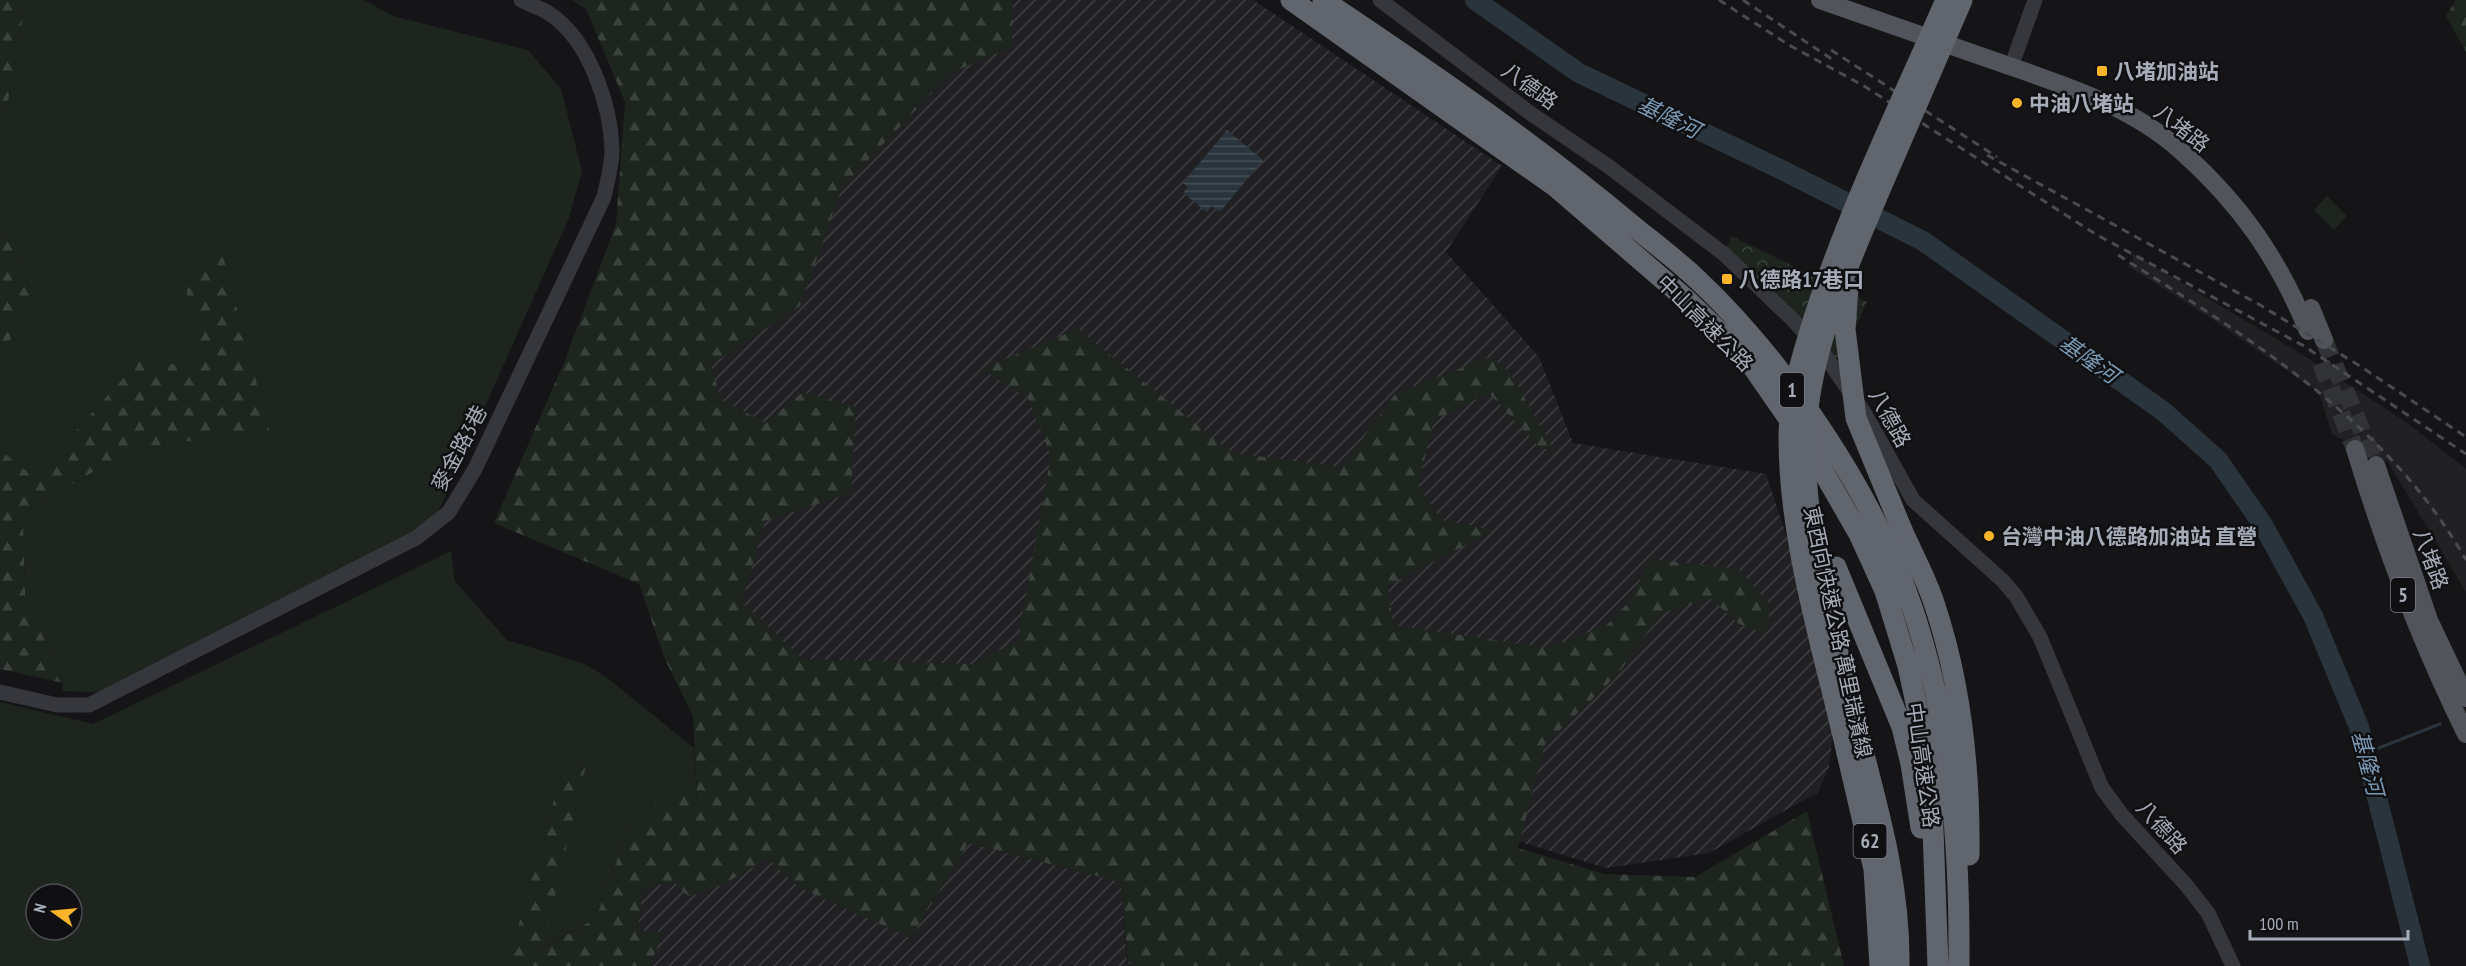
<svg xmlns="http://www.w3.org/2000/svg" width="2466" height="966" font-family="'PT Sans Narrow','Noto Sans TC',sans-serif">
  <style>
    .built { fill: #212124 }
    .industrial { fill: url(#industrial-furrows) }
    .grass { fill: #1d251e; fill-rule: evenodd }
    .forest { fill: url(#forest-firs) }
    .park { fill: url(#park-crowns) }
    .water { fill: url(#water-rules) }
    .lines { fill: none; stroke-linecap: round; stroke-linejoin: round }
    .stream { stroke: #2a343c; stroke-width: 3 }
    .river { stroke: #2a343c; stroke-width: 20 }
    .major-tunnel { stroke: #323337; stroke-width: 18; stroke-dasharray: 18 9; stroke-linecap: butt }
    .minor { stroke: #36373c; stroke-width: 15 }
    .major { stroke: #52545b; stroke-width: 18 }
    .highway { stroke: #61656e; stroke-width: 21 }
    .rail { stroke: #494b51; stroke-width: 3; stroke-dasharray: 8 6; stroke-linecap: butt }
    .highway-bridge { stroke: #61656e; stroke-width: 21 }
    .poi-dot { fill: #fcb528; stroke: #101012; stroke-width: 2 }
    .labels { text-anchor: middle; dominant-baseline: central; stroke-width: 5; stroke-linejoin: round; paint-order: stroke }
    .shield { fill: #101012; stroke: #797d86; stroke-width: 1.5 }
    .shield-label { font-size: 20px; font-weight: bold; fill: #a6acb8 }
    .poi-label { font-size: 21px; font-weight: bold; fill: #a6acb8; stroke: #101012; text-anchor: start }
    .street-label { font-size: 21px; fill: #a6acb8; stroke: #101012 }
    .water-label { font-size: 22px; font-style: italic; fill: #7b9ab5; stroke: #101012 }
  </style>
  <defs>
    <pattern id="industrial-furrows" width="10" height="10" patternUnits="userSpaceOnUse" patternTransform="scale(1.5)"><rect width="10" height="10" fill="#212124"/><path d="M-1 1l2-2M0 10L10 0M9 11l2-2" fill="none" stroke="#3e3f42"/></pattern>
    <pattern id="forest-firs" width="22" height="20" patternUnits="userSpaceOnUse" patternTransform="scale(1.5)"><rect width="22" height="20" fill="#1d251e"/><path d="M5 1l3.5 6h-7zM16 11l3.5 6h-7z" fill="#3b423d"/></pattern>
    <pattern id="park-crowns" width="20" height="18" patternUnits="userSpaceOnUse" patternTransform="scale(1.5)"><rect width="20" height="18" fill="#1d251e"/><path d="M2 6a3 3 0 1 1 6 0M12 15a3 3 0 1 1 6 0" fill="none" stroke="#3b423d"/></pattern>
    <pattern id="water-rules" width="6" height="5" patternUnits="userSpaceOnUse" patternTransform="scale(1.5)"><rect width="6" height="5" fill="#2a343c"/><path d="M0 2.5h6" fill="none" stroke="#464f56"/></pattern>
  </defs>
  <rect width="100%" height="100%" fill="#151517"/>
  <!-- built -->
  <path class="built" d="M2132,253L2308,358L2409,424L2466,469V592L2388,462L2332,434L2319,393L2206,315L2126,265H2133Z"/>
  <!-- industrial -->
  <path class="industrial" d="M961,0H1253L1502,166L1446,252L1539,357L1573,443L1766,474L1790,547L1833,734L1829,767L1818,792L1709,853L1606,868L1501,836L796,687L683,558L706,269Z
    M968,843L1121,882L1127,963L1135,966H650L662,932L637,931L643,890L673,880L724,884L767,859L911,938Z"/>
  <!-- grass -->
  <path class="grass" d="M26,0H364L393,16L528,50L561,89L582,171L569,218L434,521L106,693L62,691L63,683L25,594L23,513L132,449L269,429L199,343L203,367L139,362L33,478L0,450V361L33,293L0,224V147Z
    M2327,196L2347,216L2334,230L2314,210Z
    M451,551L455,581L507,640L585,664L606,677L694,748L697,801L628,830L596,918L541,949L586,765L563,768L507,966H0V702L93,724ZM36,894H72V930H36Z"/>
  <!-- forest -->
  <path class="forest" d="M0,0H26L0,147Z
    M572,0H1013L1012,47L951,73L842,187L800,306L711,365L721,400L766,423L803,392L856,407L851,493L765,521L742,602L803,659L975,664L1018,640L1051,456L1028,398L981,369L1078,329L1232,453L1342,467L1396,393L1490,357L1509,371L1556,453L1539,447L1489,393L1434,420L1418,486L1442,520L1494,530L1388,586L1393,625L1548,648L1607,625L1630,601L1650,559L1738,569L1771,606L1765,634L1739,624L1711,599L1661,613L1618,674L1545,744L1518,848L1604,874L1695,877L1807,811L1844,966H1135L1128,963L1121,882L968,843L911,938L800,888L767,859L724,884L689,897L673,881L643,890L637,930L663,932L650,966H507L563,768L586,765L542,949L596,918L628,830L670,791L697,800L693,716L664,657L639,584L494,523L565,360L616,224L625,102L586,9Z
    M2456,0H2466V52L2446,16Z
    M0,224L33,293L0,361Z
    M220,245L269,430L132,449L23,513L25,594L63,683L0,669V450L34,477L139,361L203,367L184,279Z"/>
  <!-- park -->
  <path class="park" d="M1732,236L1867,302L1852,336L1832,365L1726,248Z"/>
  <!-- water -->
  <path class="water" d="M1227,130L1263,160L1220,212L1212,206L1207,212L1183,193L1188,187L1183,183Z"/>
  <g class="lines">
    <!-- stream -->
    <path class="stream" d="M2366,753L2440,724"/>
    <!-- river -->
    <path class="river" d="M1475,0L1579,73L1782,170L1923,241L2163,411L2218,460L2263,525L2313,616L2359,727L2420,966"/>
    <!-- major-tunnel -->
    <path class="major-tunnel" d="M2324,340L2376,465
      M2321,363L2355,449"/>
    <!-- minor -->
    <path class="minor" d="M1380,0L1530,113L1608,166L1724,254L1792,319L1824,354L1865,414L1913,500L2002,580L2016,596L2040,637L2102,788L2122,815L2187,886L2208,913L2233,966
      M2015,56L2035,0
      M0,692L57,705H89L416,538L449,512L475,469L604,197C607,182 612,166 612,151C611,105 589,40 550,14C542,8 530,5 521,0"/>
    <!-- major -->
    <path class="major" d="M1820,0C1877,20 1935,40 1992,60C2057,83 2127,103 2180,150C2240,203 2278,258 2308,331
      M2311,308L2324,340
      M2355,449C2385,548 2420,641 2466,734
      M2376,465L2429,620L2466,698"/>
    <!-- highway -->
    <path class="highway" d="M1291,0L1556,187L1687,300L1748,360L1812,452L1859,534L1885,591L1908,666L1922,731L1932,803L1938,966
      M1323,0C1429,71 1534,143 1632,225C1654,243 1677,260 1698,280C1784,361 1874,495 1912,607C1951,722 1960,846 1959,966
      M1902,530C1913,555 1927,580 1935,606C1962,687 1970,771 1969,855
      M1836,567L1902,727L1911,764L1921,828
      M1863,751C1882,823 1900,891 1899,966
      M1847,753L1874,869L1880,966"/>
    <!-- rail -->
    <path class="rail" d="M1719,0L1789,45L1864,86L2097,235L2304,346L2466,454
      M1743,0L1836,62
      M1831,50L1997,157
      M1987,155L2260,305L2360,366L2466,437
      M2118,255C2248,337 2388,422 2466,560"/>
    <!-- highway-bridge -->
    <path class="highway-bridge" d="M1848,288L1845,329L1856,418L1902,530
      M1863,751C1838,647 1801,538 1806,430C1811,346 1847,268 1879,192C1907,128 1934,64 1962,0
      M1847,753C1824,651 1789,543 1789,438C1789,397 1802,357 1814,318C1849,209 1900,105 1946,0"/>
  </g>
  <!-- markers -->
  <g class="poi-dot">
    <rect x="2096" y="65" width="12" height="12" rx="3"/>
    <circle cx="2017" cy="103" r="6"/>
    <rect x="1721" y="273" width="12" height="12" rx="3"/>
    <circle cx="1989" cy="536" r="6"/>
  </g>
  <g class="labels">
    <!-- shield labels -->
    <g class="shield">
      <rect x="1780" y="373" width="24" height="34" rx="4.5"/>
      <rect x="2391" y="578" width="24" height="34" rx="4.5"/>
      <rect x="1853.5" y="824" width="33" height="34" rx="4.5"/>
    </g>
    <g class="shield-label">
      <text x="1792" y="390">1</text>
      <text x="2403" y="595">5</text>
      <text x="1870" y="841">62</text>
    </g>
    <!-- poi labels -->
    <g class="poi-label">
      <text x="2114" y="71">八堵加油站</text>
      <text x="2029" y="103">中油八堵站</text>
      <text x="1739" y="279">八德路17巷口</text>
      <text x="2001" y="536">台灣中油八德路加油站 直營</text>
    </g>
    <!-- street labels -->
    <g class="street-label">
      <text transform="translate(1530 86) rotate(36)">八德路</text>
      <text transform="translate(2182 128) rotate(38)">八堵路</text>
      <text transform="translate(1705 323) rotate(45)">中山高速公路</text>
      <text transform="translate(1890 418) rotate(61)">八德路</text>
      <text transform="translate(459 448) rotate(-62)">麥金路3巷</text>
      <text transform="translate(2431 559) rotate(70)">八堵路</text>
      <text transform="translate(1838 632) rotate(78)">東西向快速公路 萬里瑞濱線</text>
      <text transform="translate(1923 765) rotate(82)">中山高速公路</text>
      <text transform="translate(2162 827) rotate(48)">八德路</text>
    </g>
    <!-- water labels -->
    <g class="water-label">
      <text transform="translate(1669 117) rotate(26)">基隆河</text>
      <text transform="translate(2089 359) rotate(35)">基隆河</text>
      <text transform="translate(2368 763) rotate(75)">基隆河</text>
    </g>
  </g>
  <!-- north arrow -->
  <g transform="translate(54 912) rotate(285)"><circle r="28" fill="#101012" stroke="#4c4e54" stroke-width="1.5"/>
  <path d="M0-4.5L10 22L0 15L-10 22Z" fill="#fcb528"/>
  <text y="-9" font-size="16" font-weight="bold" text-anchor="middle" fill="#a6acb8">N</text>
  </g>
  <!-- scale -->
  <path d="M2250 930v9h158v-9" fill="none" stroke="#a6acb8" stroke-width="3"/>
  <text x="2259" y="930" font-size="18" fill="#a6acb8" stroke="#101012" stroke-width="4.5" paint-order="stroke">100 m</text>
</svg>
